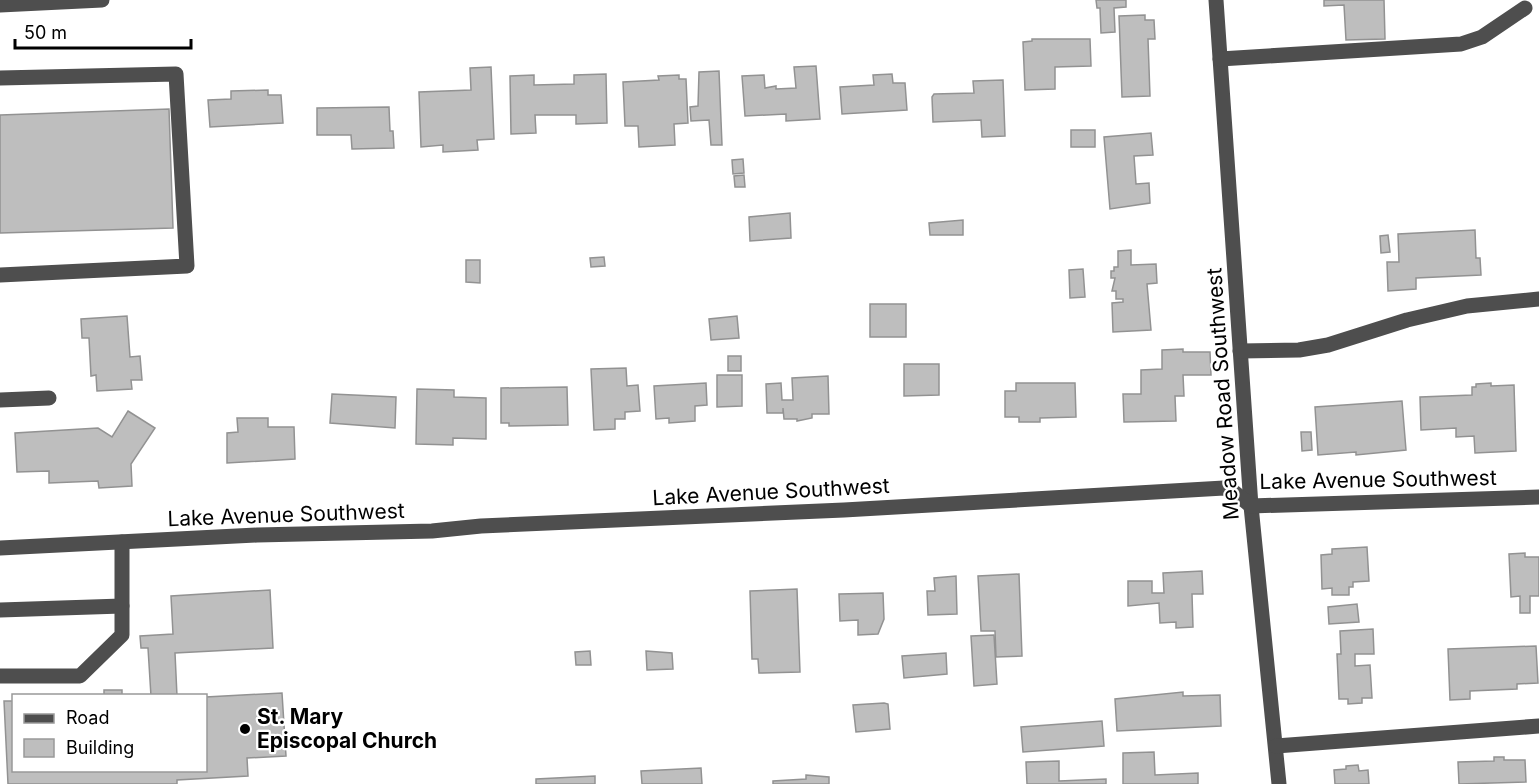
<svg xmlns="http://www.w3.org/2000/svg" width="1539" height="784" font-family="Inter,sans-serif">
	<rect width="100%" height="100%" fill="#fff"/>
	<g fill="#bebebe" stroke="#929292" stroke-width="1.5">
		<polygon points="1096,0 1126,0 1126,7 1114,8 1115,32 1101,33 1100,8 1097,8"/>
		<polygon points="1324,0 1384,0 1385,39 1346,40 1344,5 1324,6"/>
		<polygon points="1145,15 1145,20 1154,20 1155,39 1148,39 1150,96 1122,97 1119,16"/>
		<polygon points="1032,39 1090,39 1091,66 1055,67 1055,89 1025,90 1023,42 1032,41"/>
		<polygon points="816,66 820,119 786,121 786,114 745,116 742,76 764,75 765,88 776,86 776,89 796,88 794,67"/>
		<polygon points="491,67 494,139 477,140 478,150 443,152 443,145 421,147 419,92 471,90 470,68"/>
		<polygon points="719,71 722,145 711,145 709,120 691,121 690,107 698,106 699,72"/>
		<polygon points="606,74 607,123 576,124 576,115 535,115 536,133 511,134 510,76 534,75 534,85 574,84 574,75"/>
		<polygon points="892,74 893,83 905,83 907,110 842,114 840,87 874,85 873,75"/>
		<polygon points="679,75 679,79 686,79 688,123 674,124 675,145 639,147 638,126 625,126 623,82 659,80 658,76"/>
		<polygon points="1003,80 1005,136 982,137 981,120 933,122 932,97 934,94 974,93 973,81"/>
		<polygon points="268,90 268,95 281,95 283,123 210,127 208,100 231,99 231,91"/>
		<polygon points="389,107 390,131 393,131 394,148 352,149 351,135 317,135 317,108"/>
		<polygon points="169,109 173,228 0,233 0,115"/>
		<rect x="1071" y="130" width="24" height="17"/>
		<polygon points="1151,133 1153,155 1134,156 1136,184 1149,183 1150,203 1110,209 1104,137"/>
		<polygon points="743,159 744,173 733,174 732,160"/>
		<polygon points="744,175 745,187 735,187 734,176"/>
		<polygon points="790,213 791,238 750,241 749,217"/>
		<polygon points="963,220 963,235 930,235 929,223"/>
		<polygon points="1475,230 1476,258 1480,258 1481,275 1416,278 1416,289 1388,291 1387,262 1399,262 1398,234"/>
		<polygon points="1388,235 1390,252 1381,253 1380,236"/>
		<polygon points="1131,250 1131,265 1156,264 1157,283 1147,284 1151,330 1113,332 1112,303 1123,302 1123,299 1116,299 1116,291 1112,291 1115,278 1111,278 1111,271 1114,271 1114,267 1118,267 1118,251"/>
		<polygon points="604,257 605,266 591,267 590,258"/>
		<polygon points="466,260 480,260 480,283 466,282"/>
		<polygon points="1083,269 1085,297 1070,298 1069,270"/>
		<rect x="870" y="304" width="36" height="33"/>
		<polygon points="127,316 130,357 140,356 142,380 131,380 132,389 97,391 96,375 91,376 89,338 82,338 81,319"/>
		<polygon points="737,316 739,338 711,340 709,319"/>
		<polygon points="1183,349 1183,352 1210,352 1211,375 1183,375 1184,396 1175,396 1176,421 1124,422 1123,394 1141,394 1141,370 1162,369 1162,350"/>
		<rect x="728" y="356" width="13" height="15"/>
		<polygon points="904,364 939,364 939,395 904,396"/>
		<polygon points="626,368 627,386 638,385 640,411 625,412 625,419 615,419 615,429 594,430 591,369"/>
		<polygon points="717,375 742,375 742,406 717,407"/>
		<polygon points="828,376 829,414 812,414 812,418 797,421 797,419 784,419 783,408 783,413 767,413 766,384 781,383 782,400 793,400 792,378"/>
		<polygon points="706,383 707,405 695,406 695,421 669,423 669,418 656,419 654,386"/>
		<polygon points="1016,383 1075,383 1076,417 1040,418 1040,422 1019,422 1019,417 1005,417 1005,391 1016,391"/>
		<polygon points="1491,383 1491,386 1514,385 1516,451 1475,453 1474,436 1456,437 1456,428 1421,430 1420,397 1472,395 1472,387 1476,387 1476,384"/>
		<polygon points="567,387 568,425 509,426 509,423 501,423 501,388"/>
		<polygon points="417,389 454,390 454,397 486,398 486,439 453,438 453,445 416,444"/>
		<polygon points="332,394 396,397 395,428 330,423"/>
		<polygon points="1402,401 1406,450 1356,455 1356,452 1318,455 1315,407"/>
		<polygon points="128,411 155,428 131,464 132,486 99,488 98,481 49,483 49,471 17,472 15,433 98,428 112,437"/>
		<polygon points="237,418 268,418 268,427 294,427 295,459 227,463 227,433 238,432"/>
		<polygon points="1301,432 1311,432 1312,450 1302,451"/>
		<polygon points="1367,547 1369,581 1353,582 1353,587 1349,587 1349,595 1332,595 1332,588 1322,589 1321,555 1332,554 1332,549"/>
		<polygon points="1525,553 1525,557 1539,557 1539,596 1530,596 1530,613 1520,613 1520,596 1511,597 1509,554"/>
		<polygon points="1202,571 1203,594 1192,594 1193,627 1176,628 1176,622 1160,623 1159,603 1128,606 1128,581 1152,581 1152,593 1164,593 1163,573"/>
		<polygon points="1019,574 1022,656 996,657 995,631 981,631 978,576"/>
		<polygon points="956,576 957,614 928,615 927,591 935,591 934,578"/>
		<polygon points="797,589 800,672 759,673 758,659 752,659 750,591"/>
		<polygon points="270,590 273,648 175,653 177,696 151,696 148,648 141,648 140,636 173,634 171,596"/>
		<polygon points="883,593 884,619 878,634 858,635 858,620 840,621 839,594"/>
		<polygon points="1357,604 1359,622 1329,624 1328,607"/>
		<polygon points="1373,629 1374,654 1355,654 1355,666 1370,665 1372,698 1362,698 1362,703 1348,704 1348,699 1339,699 1337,654 1341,654 1340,631"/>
		<polygon points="994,635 997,684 974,686 971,636"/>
		<polygon points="1536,646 1538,683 1517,684 1517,689 1470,691 1470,699 1450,700 1448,649"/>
		<polygon points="590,651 591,665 576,665 575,652"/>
		<polygon points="646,651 672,653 673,669 647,670"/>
		<polygon points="946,653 947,674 904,678 902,656"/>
		<rect x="104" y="690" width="18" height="6"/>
		<polygon points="1183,692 1183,696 1220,695 1221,726 1117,731 1115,699"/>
		<polygon points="282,693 286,756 247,758 248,776 177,780 177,784 8,784 4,701 14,701 14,770 206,770 206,697"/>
		<polygon points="884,703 888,704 890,729 856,732 853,705"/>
		<polygon points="1102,721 1104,746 1023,752 1021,727"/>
		<polygon points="1154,752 1155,775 1198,773 1198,784 1123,784 1123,753"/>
		<polygon points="1494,757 1504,757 1504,760 1525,760 1526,782 1459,784 1458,762 1494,761"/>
		<polygon points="1059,761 1059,781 1106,779 1106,784 1027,784 1026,762"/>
		<polygon points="1358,765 1359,771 1368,770 1369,784 1335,784 1334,770 1346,769 1346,766"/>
		<polygon points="701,768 702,784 642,784 641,771"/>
		<polygon points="806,775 829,777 829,784 773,784 773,781 806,779"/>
		<polygon points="595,776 595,784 536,784 536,779"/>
	</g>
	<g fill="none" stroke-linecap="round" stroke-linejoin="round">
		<g stroke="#4e4e4e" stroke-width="15">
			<polyline points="1216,0 1251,506 1279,784"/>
			<polyline points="0,5 102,0"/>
			<polyline points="1220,59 1461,44 1482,37 1525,8"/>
			<polyline points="0,78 176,74 187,266 0,275"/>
			<polyline points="1240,351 1299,350 1328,345 1407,320 1467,306 1539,299"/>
			<polyline points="0,400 49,398"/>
			<polyline points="0,548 257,535 432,531 481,526 844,510 1224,488 1234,492 1251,506 1539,497"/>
			<polyline points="0,610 122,606"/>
			<polyline points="0,676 80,676 122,635 122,542"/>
			<polyline points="1276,746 1539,726"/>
		</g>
	</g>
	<circle fill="#000" stroke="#fff" stroke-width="2" cx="245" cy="729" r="6"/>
	<g text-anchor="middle" stroke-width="4.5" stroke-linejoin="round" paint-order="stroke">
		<g font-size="21" fill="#000" stroke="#fff">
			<text transform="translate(1223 394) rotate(-94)" y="7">Meadow Road Southwest</text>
			<text transform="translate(1378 480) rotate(-1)" y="7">Lake Avenue Southwest</text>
			<text transform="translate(771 492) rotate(-3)" y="7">Lake Avenue Southwest</text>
			<text transform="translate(286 515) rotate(-2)" y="7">Lake Avenue Southwest</text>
		</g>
		<g font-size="21" font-weight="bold" fill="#000" stroke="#fff" text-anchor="start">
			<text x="257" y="724">St. Mary<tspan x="257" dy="24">Episcopal Church</tspan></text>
		</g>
	</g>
	<rect x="12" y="694" width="195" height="78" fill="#ffffff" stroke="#999999" stroke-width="1.5"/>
	<rect x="24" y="714" width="30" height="9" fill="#4e4e4e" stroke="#999999" stroke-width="1.5"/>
	<text x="66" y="724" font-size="18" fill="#000000">Road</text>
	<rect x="24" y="739" width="30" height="18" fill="#bebebe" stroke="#999999" stroke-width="1.5"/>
	<text x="66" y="754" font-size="18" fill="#000000">Building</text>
	<path d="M15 39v9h176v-9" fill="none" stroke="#000000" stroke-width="3"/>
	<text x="24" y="39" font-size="18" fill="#000000" stroke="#ffffff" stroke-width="4.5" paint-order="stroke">50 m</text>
</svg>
